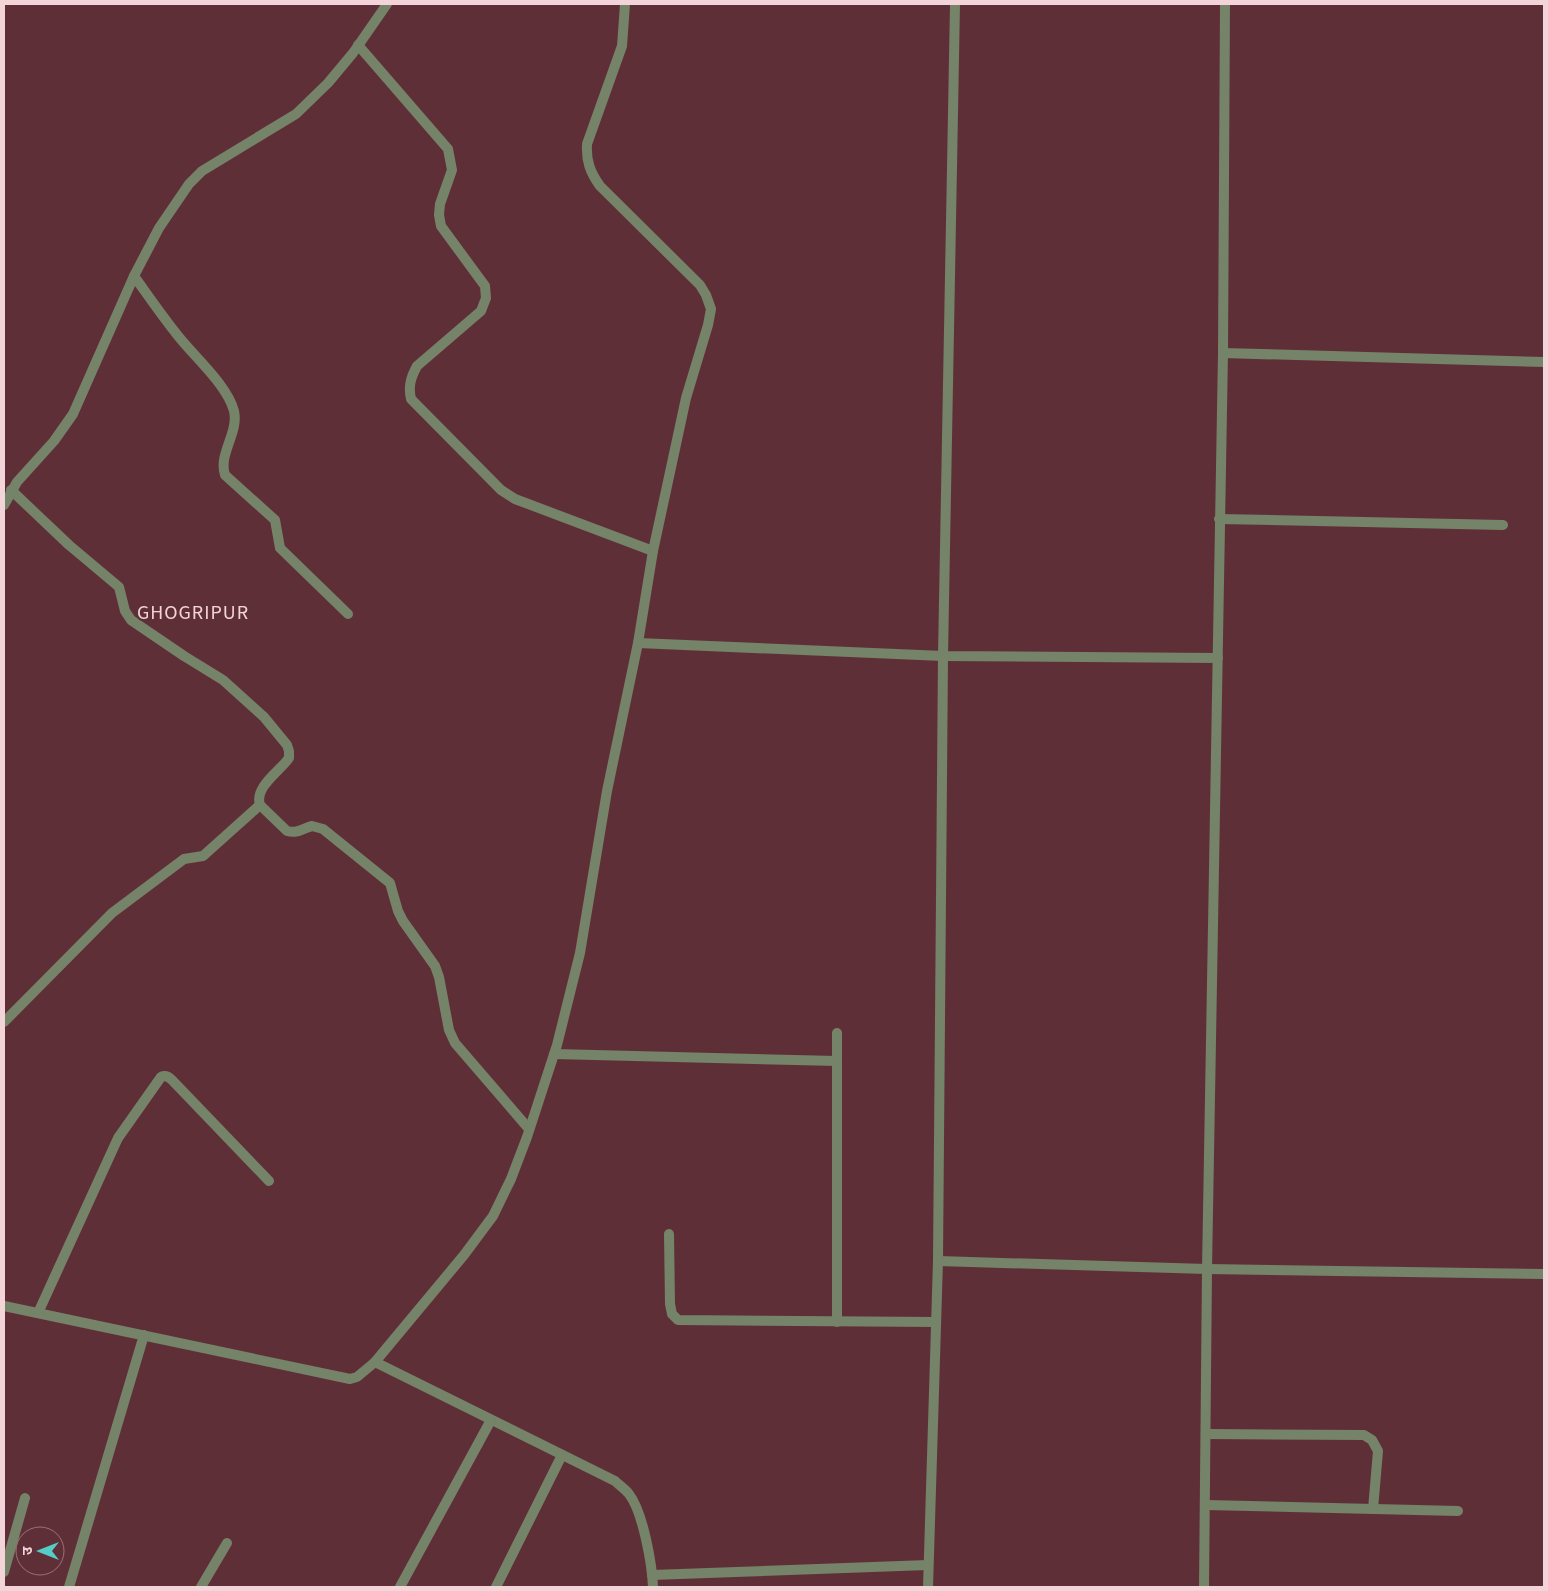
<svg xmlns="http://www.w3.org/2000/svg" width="1548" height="1591" font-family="'Source Sans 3','Noto Sans Devanagari',sans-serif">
	<rect width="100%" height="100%" fill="#5f2f38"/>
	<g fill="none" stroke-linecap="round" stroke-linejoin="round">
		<g stroke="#758368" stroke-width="10">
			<path d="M 358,45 L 448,149 L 452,170 L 440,204 L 439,215 L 441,226 L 485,286 L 486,298 L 481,311 L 417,366 C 411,377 408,386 411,399 L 501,490 L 515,499 L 653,551"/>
			<path d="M 134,276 C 147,294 160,313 175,332 C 192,355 227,384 234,411 C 239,433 218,454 225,475 L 275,520 L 280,548 L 348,614"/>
			<polyline points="1223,353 1544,362"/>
			<path d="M 11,490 L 69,545 L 119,587 L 125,611 L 131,620 L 184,656 L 223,680 L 264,717 L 287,745 L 289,751 L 289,758 C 280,771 254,787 260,805 L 287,831 C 298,834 303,828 312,826 L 323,829 L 390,883 L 398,911 L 403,921 L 435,966 L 439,977 L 449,1030 L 455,1043 L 529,1129"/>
			<polyline points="4,505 17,482 54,441 73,414 134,276 159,228 189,184 202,171 296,114 328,83 353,53 387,4"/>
			<polyline points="1219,519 1503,525"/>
			<polyline points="638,643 943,656 1218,658"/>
			<polyline points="4,1022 112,913 184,859 203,856 260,805"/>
			<polyline points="837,1033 837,1322"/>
			<polyline points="554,1054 837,1061"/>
			<polyline points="669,1234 670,1304 672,1314 678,1320 936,1322"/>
			<polyline points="938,1261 1207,1269 1544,1274"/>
			<path d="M 4,1306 L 350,1379 L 357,1377 L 375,1362 L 464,1255 L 493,1216 L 511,1179 L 527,1137 L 557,1045 L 580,953 L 607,791 L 638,643 L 653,551 L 686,398 L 708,325 L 711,309 L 706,295 L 700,285 L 600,186 C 590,172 586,161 587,144 L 622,46 L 625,4"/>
			<path d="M 38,1313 L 118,1138 L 161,1077 C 165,1075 169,1077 172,1080 L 269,1181"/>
			<path d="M 375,1362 L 615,1481 C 619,1485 625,1489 629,1494 C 643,1512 652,1564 653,1587"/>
			<polyline points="1207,1434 1364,1435 1372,1440 1378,1451 1373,1509"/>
			<polyline points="1206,1505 1458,1511"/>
			<polyline points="4,1572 25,1498"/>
			<polyline points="652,1575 928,1565"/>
			<polyline points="69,1587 144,1335"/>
			<polyline points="201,1587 227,1543"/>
			<polyline points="400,1587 491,1420"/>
			<polyline points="496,1587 562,1455"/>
			<polyline points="928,1587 938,1261 943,656 955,4"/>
			<polyline points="1204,1587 1207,1269 1223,353 1225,4"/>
		</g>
	</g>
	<g text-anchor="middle" stroke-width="4.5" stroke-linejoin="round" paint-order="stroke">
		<g font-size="20" letter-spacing="1" fill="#f3d4d8" stroke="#5f2f38">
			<text x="193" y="619">GHOGRIPUR</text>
		</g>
	</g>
	<rect width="1548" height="1591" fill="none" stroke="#f3d4d8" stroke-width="10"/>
	<g transform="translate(40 1551) rotate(270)"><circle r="24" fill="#5f2f38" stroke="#9a7178"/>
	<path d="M0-4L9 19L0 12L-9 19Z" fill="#55cdc6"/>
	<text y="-8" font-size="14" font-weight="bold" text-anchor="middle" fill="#f3d4d8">उ</text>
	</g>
</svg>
